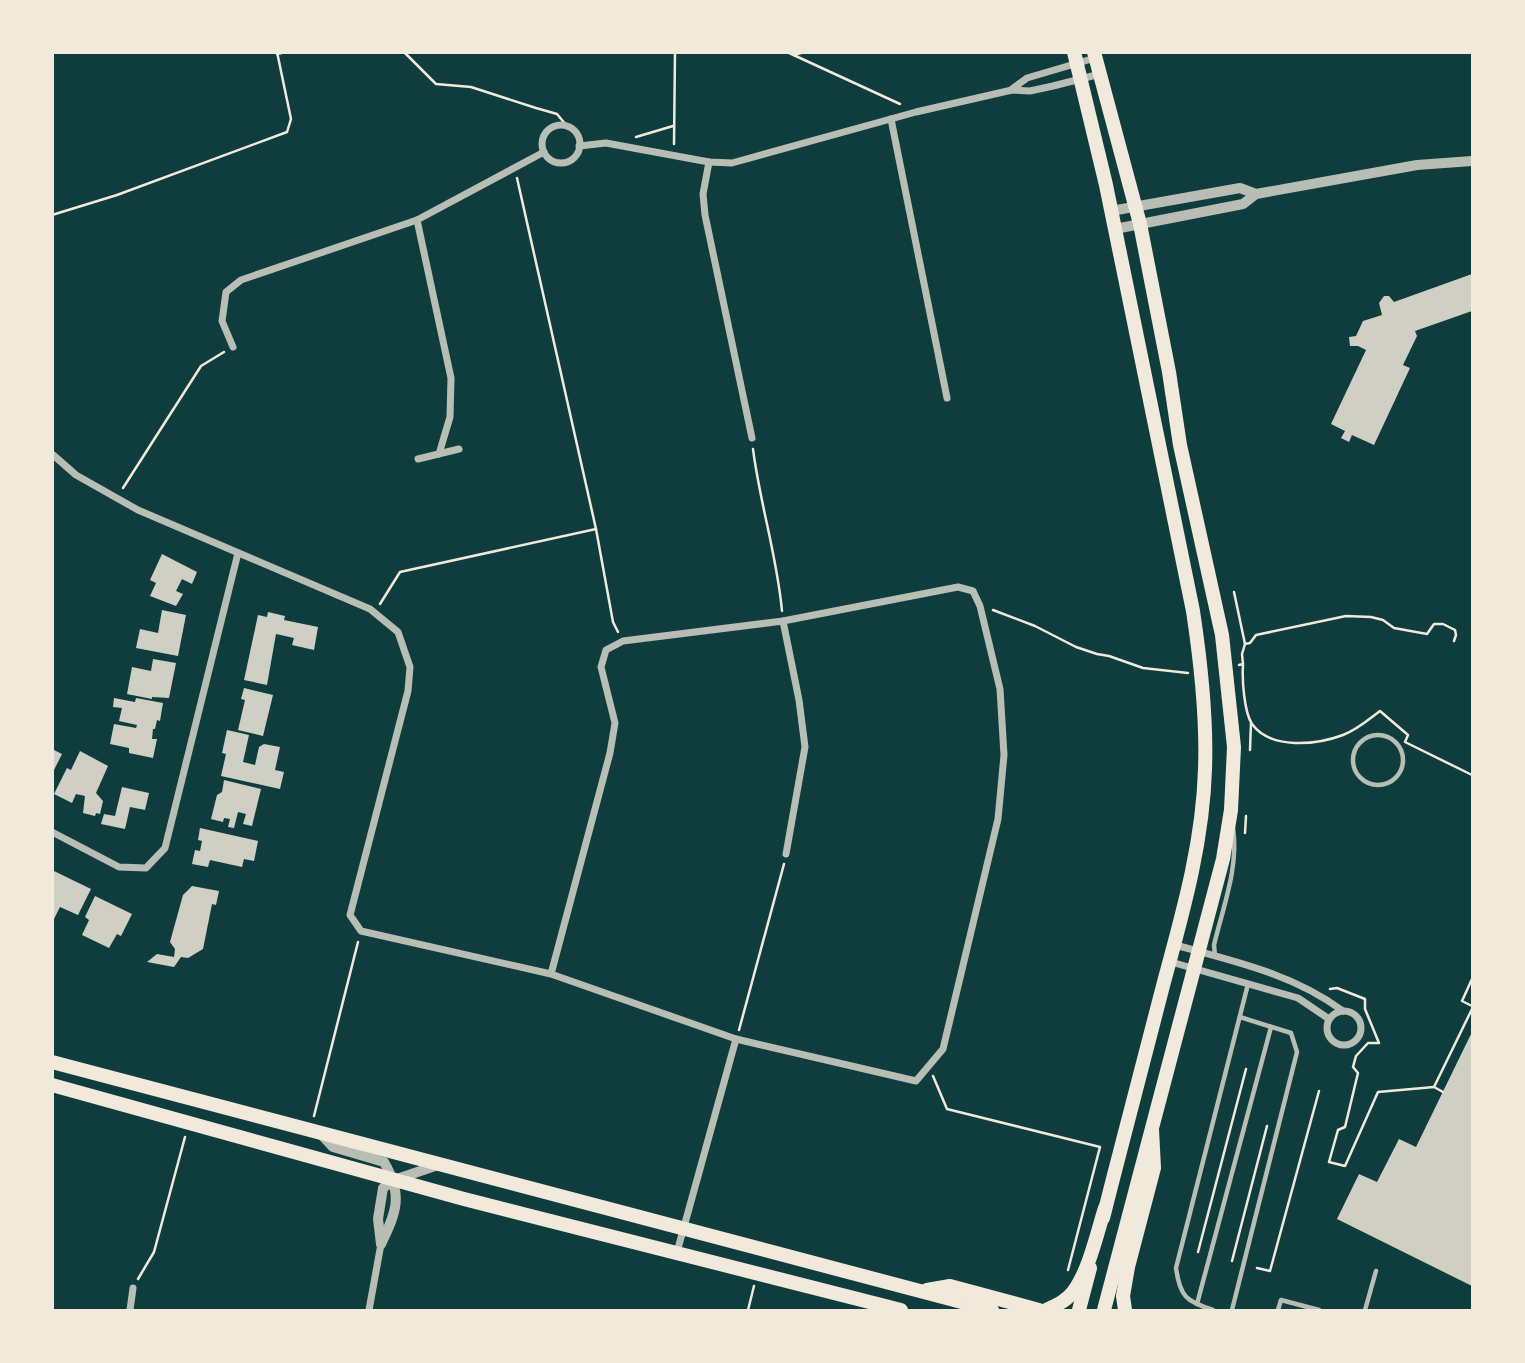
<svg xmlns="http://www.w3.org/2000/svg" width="1525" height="1363" font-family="'Work Sans',sans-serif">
	<rect width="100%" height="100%" fill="#0f3d3e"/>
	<g fill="#cfcfc3">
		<polygon points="1472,274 1472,311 1415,331 1417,336 1403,365 1410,368 1374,445 1352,435 1349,442 1341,438 1345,431 1331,424 1366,350 1358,346 1350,346 1349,337 1356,336 1363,321 1382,315 1379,303 1384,296 1389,296 1394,302"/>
		<polygon points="162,554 197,572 192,584 182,579 176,591 183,594 176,606 150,596 156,583 150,580"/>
		<polygon points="162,610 186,615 178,656 136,648 140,629 158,633"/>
		<polygon points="268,612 285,616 284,620 318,627 314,650 292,645 294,638 276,634 267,685 244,680 258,615 267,617"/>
		<polygon points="153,659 176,663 169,698 152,697 152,699 127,694 132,667 151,671"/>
		<polygon points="244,688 273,695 263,736 238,730 245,700 241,699"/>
		<polygon points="114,698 135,702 136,698 163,703 160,721 157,720 155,729 153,729 152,739 157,739 153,758 129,753 129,748 110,744 114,724 136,728 137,725 119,721 122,708 113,707"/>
		<polygon points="227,730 249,735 243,762 255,765 259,747 264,744 280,747 275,770 284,772 280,789 221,776 226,754 222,753"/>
		<polygon points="52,749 62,754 52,774"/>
		<polygon points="80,751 108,766 96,793 103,801 100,814 96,813 95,816 83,813 85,796 76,794 72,803 54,794 67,768 71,770"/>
		<polygon points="224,780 261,789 252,826 243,824 246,814 238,812 234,828 228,827 230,819 224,818 223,822 211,819 217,795 222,792"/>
		<polygon points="122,787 149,793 145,810 130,807 125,829 101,824 104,814 115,816"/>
		<polygon points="200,828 258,841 254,861 244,859 242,867 210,860 208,867 192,864 195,850 200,851 202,841 198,840"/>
		<polygon points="54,871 91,889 78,915 60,907 52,923"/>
		<polygon points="192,886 219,891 216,905 212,904 203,949 188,958 181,957 174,967 147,962 157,954 174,957 175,949 170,942 183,895"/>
		<polygon points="95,896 132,914 121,936 117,934 109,948 82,935 89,920 85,917"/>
		<polygon points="1472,1032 1472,1286 1337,1219 1359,1174 1377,1182 1399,1139 1416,1147"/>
	</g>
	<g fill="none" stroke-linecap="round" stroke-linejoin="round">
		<g stroke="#f1e9da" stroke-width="2.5">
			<polyline points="404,52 436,84 471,87 536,108 557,114 567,126"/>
			<polyline points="787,52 900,104"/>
			<polyline points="277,54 286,52"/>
			<polyline points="794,55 804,52"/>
			<polyline points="636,137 673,126"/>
			<polyline points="674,144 675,52"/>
			<polyline points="517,178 596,529 613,622 618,632"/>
			<polyline points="52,215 117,195 287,132 291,119 277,52"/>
			<path d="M 753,449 C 760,504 777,556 782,611"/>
			<polyline points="123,488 201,366 224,352"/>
			<polyline points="1234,592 1245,644 1242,654 1243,664 1239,665"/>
			<polyline points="380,604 400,572 596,529"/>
			<polyline points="993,610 1035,626 1076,647 1097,654 1109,656 1143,668 1188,673"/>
			<polyline points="1245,644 1250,643 1256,635 1346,616 1371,617 1383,620 1394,628 1427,634 1434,624 1443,624 1455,630 1456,635 1454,641"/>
			<path d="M 1243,665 C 1242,679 1244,712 1252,724 C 1271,750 1316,745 1343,735 C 1357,730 1368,720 1380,711 L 1408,735 L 1405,742 L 1472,775"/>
			<polyline points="1250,750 1251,723"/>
			<polyline points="1245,833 1246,816"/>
			<polyline points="1472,979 1462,1001 1472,1006"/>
			<polyline points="1330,989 1337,988 1365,999 1365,1009 1379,1043 1368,1043 1356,1056 1353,1067 1358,1073 1345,1127 1338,1130 1329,1162 1345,1166 1378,1092 1434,1087"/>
			<polyline points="739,1030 784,864"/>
			<polyline points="933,1076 947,1109 1100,1147 1068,1270"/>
			<polyline points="1443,1092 1434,1087 1472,1009"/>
			<polyline points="314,1116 358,942"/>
			<polyline points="1198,1252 1246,1069"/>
			<polyline points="1232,1261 1267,1126"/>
			<polyline points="1257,1268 1270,1271 1319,1091"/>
			<polyline points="138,1279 154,1252 185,1137"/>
			<polyline points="748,1310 754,1286"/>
		</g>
		<g stroke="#b8beb3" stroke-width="4.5">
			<circle cx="1378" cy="760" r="25"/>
			<path d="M 1215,956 L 1214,945 C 1223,907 1239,867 1233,828"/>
			<polyline points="1197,1304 1271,1027"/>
			<path d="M 1213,1310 C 1186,1301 1180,1297 1176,1268 L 1248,984"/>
			<polyline points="1232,1310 1297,1052 1291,1033 1240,1017"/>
			<polyline points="1278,1310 1281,1300 1319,1310"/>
			<polyline points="1365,1310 1376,1271"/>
		</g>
		<g stroke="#b8beb3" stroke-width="7">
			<polyline points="1012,89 1027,78 1095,58"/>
			<polyline points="891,119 947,398"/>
			<circle cx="561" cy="144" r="19"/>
			<polyline points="579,146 606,143 709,162 732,163 916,112 1012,90 1030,91 1053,86 1100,74"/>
			<polyline points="709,162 703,194 705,215 752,438"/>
			<polyline points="417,220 451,378 450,417 439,454"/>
			<polyline points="233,347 222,321 226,292 241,280 417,220 544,152"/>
			<polyline points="52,454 76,475 138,510 370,609 398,632 410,667 408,691 350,915 361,931 551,974 736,1039 916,1081 943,1049 998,819 1004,755 1000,689 980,606 973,591 958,587 783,621 623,641 606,650 601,667 615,723 610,753 551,974"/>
			<polyline points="418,459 459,449"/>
			<polyline points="783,621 799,700 805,747 786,854"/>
			<polyline points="52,832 119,867 146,868 165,848 238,553"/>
			<path d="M 1175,945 C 1234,961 1293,974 1343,1011"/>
			<polyline points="1171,962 1298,998 1329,1019"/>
			<circle cx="1344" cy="1028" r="17"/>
			<polyline points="677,1252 736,1039"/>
			<polyline points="130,1310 133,1288"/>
			<polyline points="369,1310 381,1244"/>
		</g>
		<g stroke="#b8beb3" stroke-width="10">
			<polyline points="1111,211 1240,188 1256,194"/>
			<polyline points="1115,229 1243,204 1256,194 1417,165 1472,161"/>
			<path d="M 319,1132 L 333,1147 L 384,1162 C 403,1195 397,1211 381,1244"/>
			<polyline points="381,1244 378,1219 383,1188 394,1180 438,1165"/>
		</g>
		<g stroke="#f1e9da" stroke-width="14">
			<path d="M 1074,52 L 1106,185 L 1193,611 C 1201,664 1207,716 1205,769 C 1203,842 1183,912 1164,982 C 1144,1060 1123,1139 1103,1218"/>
			<polyline points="1094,52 1140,224 1169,372 1180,445 1222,635 1234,747 1231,810 1223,859 1104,1310"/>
			<polyline points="1079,1310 1090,1268"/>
		</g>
		<g stroke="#f1e9da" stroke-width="14">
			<polyline points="52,1062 992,1310"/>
			<polyline points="52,1085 464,1199 901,1310"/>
			<polyline points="927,1290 950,1286 1039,1310"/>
			<path d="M 1046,1310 C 1057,1305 1066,1301 1073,1292 C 1089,1271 1097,1233 1105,1208"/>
			<polyline points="1125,1310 1123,1296 1128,1267 1154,1168 1152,1129"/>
		</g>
	</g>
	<rect width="1525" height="1363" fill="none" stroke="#f1e9da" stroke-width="108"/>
</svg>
